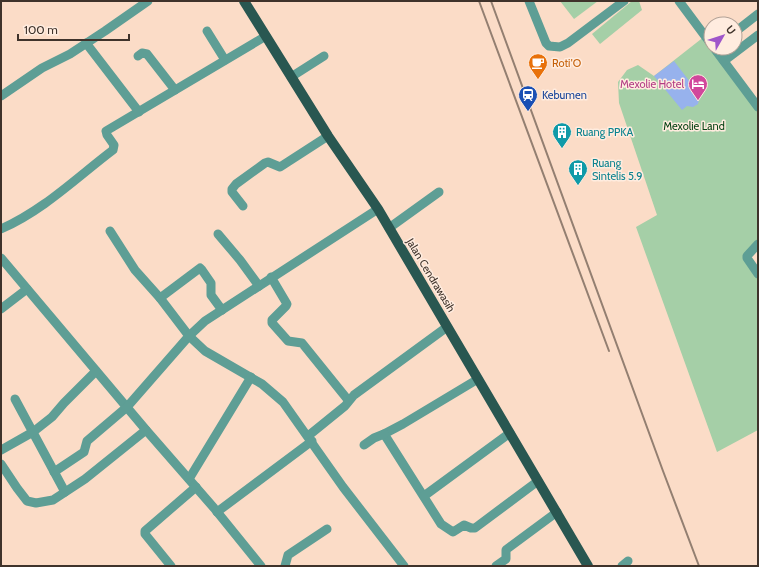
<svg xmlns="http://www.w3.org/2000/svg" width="759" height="567" font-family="Cabin,sans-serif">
	<rect width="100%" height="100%" fill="#fbdcc7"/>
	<g fill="#a5cfa7">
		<polygon points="560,1 598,1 574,19"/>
		<polygon points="632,1 639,1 642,10 600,44 592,34"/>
		<polygon points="705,36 758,106 758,243 743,255 758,276 758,430 717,452 636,227 657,215 619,103 618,82 627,70 638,65 654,76"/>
	</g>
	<polygon fill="#97b2ed" points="674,61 700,95 698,104 693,107 687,106 682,110 654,76"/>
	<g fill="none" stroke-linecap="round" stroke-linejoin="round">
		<g stroke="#5e9e95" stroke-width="9">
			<polyline points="529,1 546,43 549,46 560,47 568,43 624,1"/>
			<polyline points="679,1 711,44"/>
			<polyline points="207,31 225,60"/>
			<polyline points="735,32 758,14"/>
			<polyline points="86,43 139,112"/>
			<polyline points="714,48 758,107"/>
			<polyline points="138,56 142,53 147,54 175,90"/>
			<polyline points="724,61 758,35"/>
			<polyline points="291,77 324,56"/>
			<polyline points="1,96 42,68 70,54 105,31 148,1"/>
			<polyline points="243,206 232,192 232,189 236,184 265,163 268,162 280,167 328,136"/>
			<polyline points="389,228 439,192"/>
			<path d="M 1,229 C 44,210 76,178 113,150 L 114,145 L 107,135 L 106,131 L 266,36"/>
			<polyline points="110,231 135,270 160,298 189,336 205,351 262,384 283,402 343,487 404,566"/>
			<polyline points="218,234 240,260 259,286"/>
			<polyline points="758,244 747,256 747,258 758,274"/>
			<polyline points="1,258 146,430 214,508 261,566"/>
			<polyline points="271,277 287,304 286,306 272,320 272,323 288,341 302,343 348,400"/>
			<polyline points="160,298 200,268 202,270 211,283 211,295 222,310"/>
			<polyline points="1,309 27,289"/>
			<polyline points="478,379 403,424 384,434 386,437 441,524 453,532 464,525 471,528 475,528 538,481"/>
			<polyline points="15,399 65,492"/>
			<polyline points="308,436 345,406 354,395 447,327"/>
			<polyline points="364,445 374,438 384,434"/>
			<polyline points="1,450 33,432 52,417 64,403 96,371"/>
			<polyline points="1,464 17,488 27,501 36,503 53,500 85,479 146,430"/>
			<polyline points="54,472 84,452 87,441 127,407 189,336 205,321 378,209"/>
			<polyline points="189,479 251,377"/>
			<polyline points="424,496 510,433"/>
			<polyline points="217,512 312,441"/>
			<polyline points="171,566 145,534 145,531 196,487"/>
			<polyline points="285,566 288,555 327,529"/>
			<polyline points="496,566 506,559 506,550 507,549 557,512"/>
			<polyline points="622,566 628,561"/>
		</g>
		<polyline stroke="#295751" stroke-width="10" points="244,1 328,136 378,209 588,566"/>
		<g stroke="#937f71" stroke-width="2">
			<polyline points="479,1 609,351"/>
			<polyline points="491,1 663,471 699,566"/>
		</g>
	</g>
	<defs>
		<g id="cafe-pin" transform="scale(1)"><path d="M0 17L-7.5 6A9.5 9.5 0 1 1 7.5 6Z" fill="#e8710a" stroke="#ffecdf"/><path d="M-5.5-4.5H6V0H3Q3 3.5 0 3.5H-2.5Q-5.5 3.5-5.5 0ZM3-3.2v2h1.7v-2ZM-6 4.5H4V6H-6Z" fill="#fff"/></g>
		<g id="hotel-pin" transform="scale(1)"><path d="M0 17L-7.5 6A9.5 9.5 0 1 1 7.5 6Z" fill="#d1479c" stroke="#ffecdf"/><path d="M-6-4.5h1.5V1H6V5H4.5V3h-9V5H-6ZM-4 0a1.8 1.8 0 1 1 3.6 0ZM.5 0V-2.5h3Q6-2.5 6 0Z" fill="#fff"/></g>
		<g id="station-pin" transform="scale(1)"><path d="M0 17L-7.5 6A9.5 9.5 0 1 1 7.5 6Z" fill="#1a4fb4" stroke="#ffecdf"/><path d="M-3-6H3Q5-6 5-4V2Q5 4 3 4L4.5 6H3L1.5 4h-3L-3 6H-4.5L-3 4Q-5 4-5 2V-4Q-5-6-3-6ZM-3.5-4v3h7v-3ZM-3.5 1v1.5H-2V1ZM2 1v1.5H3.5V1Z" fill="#fff"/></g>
		<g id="building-pin" transform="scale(1)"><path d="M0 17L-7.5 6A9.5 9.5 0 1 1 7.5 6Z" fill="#0f9aa8" stroke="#ffecdf"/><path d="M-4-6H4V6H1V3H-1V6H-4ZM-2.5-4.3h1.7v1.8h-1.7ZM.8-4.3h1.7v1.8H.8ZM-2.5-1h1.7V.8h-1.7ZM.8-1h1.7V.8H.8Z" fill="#fff"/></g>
	</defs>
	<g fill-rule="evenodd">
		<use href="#cafe-pin" x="538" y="63"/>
		<use href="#hotel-pin" x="698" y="84"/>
		<use href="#station-pin" x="528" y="95"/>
		<use href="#building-pin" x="562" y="132"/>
		<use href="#building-pin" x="578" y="169"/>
	</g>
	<g text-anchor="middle" stroke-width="3" stroke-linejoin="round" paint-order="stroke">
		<g font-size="11" fill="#c56008" stroke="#ffecdf" text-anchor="start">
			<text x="552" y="67">Roti'O</text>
		</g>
		<g font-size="11" fill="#b23c85" stroke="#ffecdf" text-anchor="end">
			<text x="684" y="88">Mexolie Hotel</text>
		</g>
		<g font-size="11" fill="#164399" stroke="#ffecdf" text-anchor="start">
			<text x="542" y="99">Kebumen</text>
		</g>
		<g font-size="11" fill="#074314" stroke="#ffecdf">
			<text x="694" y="130">Mexolie Land</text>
		</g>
		<g font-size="11" fill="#0d838f" stroke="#ffecdf" text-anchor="start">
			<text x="576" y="136">Ruang PPKA</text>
			<text x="592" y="167">Ruang<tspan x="592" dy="13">Sintelis 5.9</tspan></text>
		</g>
		<g font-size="11" fill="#3f332b" stroke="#ffecdf">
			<text transform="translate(431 275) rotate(59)" y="4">Jalan Cendrawasih</text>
		</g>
	</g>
	<rect width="759" height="567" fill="none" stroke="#3f332b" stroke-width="4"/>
	<g transform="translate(723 36) rotate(51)"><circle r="19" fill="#ffecdf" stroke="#b2a297"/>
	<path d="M0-3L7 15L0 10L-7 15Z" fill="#9f56ca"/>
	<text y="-6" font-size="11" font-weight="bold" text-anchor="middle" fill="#3f332b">U</text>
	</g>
	<path d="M18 34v6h111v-6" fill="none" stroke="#3f332b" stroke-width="2"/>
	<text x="24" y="34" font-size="12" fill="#3f332b" stroke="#ffecdf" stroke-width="3" paint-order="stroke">100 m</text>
</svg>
